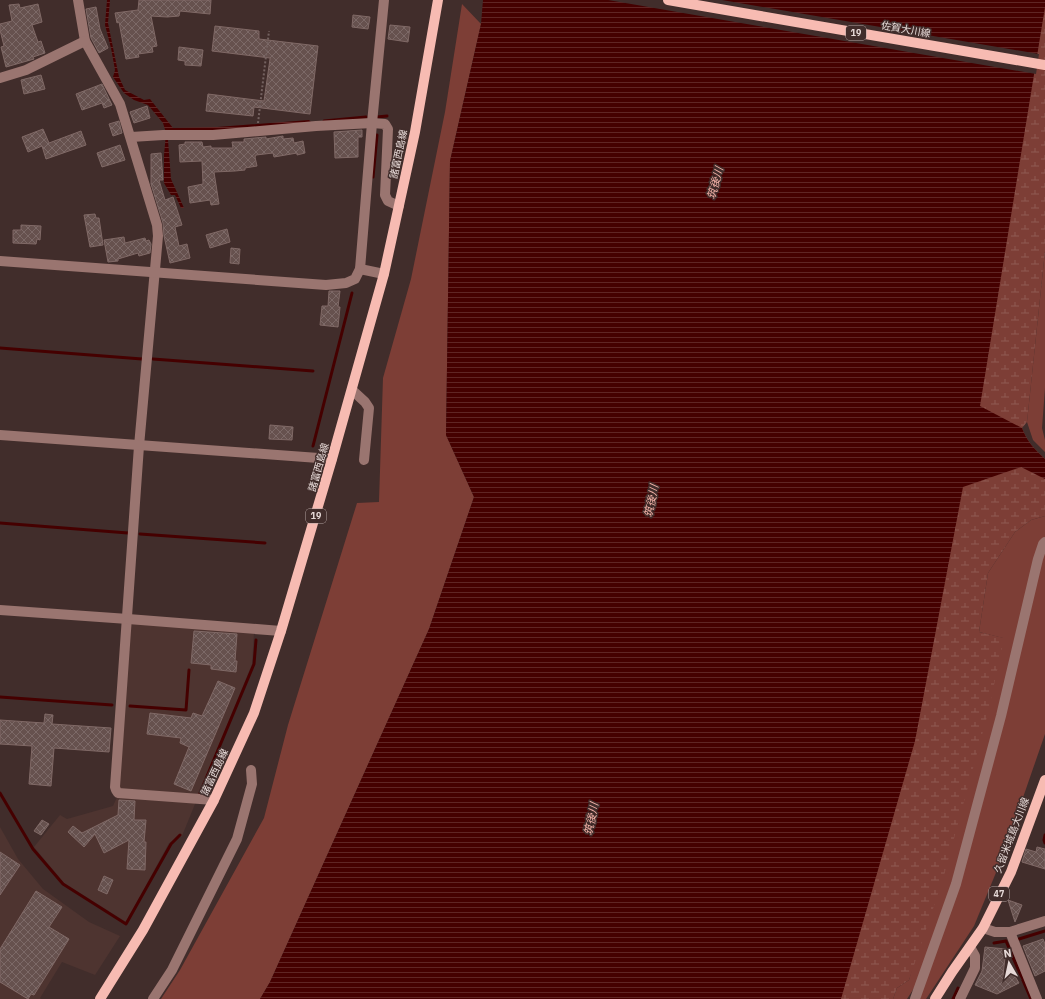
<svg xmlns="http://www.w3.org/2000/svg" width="1045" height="999" font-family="'IBM Plex Sans','Noto Sans JP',sans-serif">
	<defs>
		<pattern id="wetland-marsh" width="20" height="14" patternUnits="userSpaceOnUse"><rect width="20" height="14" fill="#7d3e36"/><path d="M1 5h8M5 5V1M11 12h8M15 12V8" fill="none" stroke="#8f5952"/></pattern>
		<pattern id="water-rules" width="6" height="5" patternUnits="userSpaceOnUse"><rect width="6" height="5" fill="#450000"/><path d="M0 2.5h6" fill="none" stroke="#602524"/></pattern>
		<pattern id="building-cross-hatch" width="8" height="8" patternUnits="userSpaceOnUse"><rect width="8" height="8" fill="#66514e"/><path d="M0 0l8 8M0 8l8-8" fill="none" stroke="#7c6967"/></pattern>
	</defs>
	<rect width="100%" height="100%" fill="#412d2b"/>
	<g fill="#4e3430">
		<polygon points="131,622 254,633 252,664 182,836 169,843 126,922 64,883 34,847 60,815 67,819 113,806 118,795"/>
		<polygon points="0,827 18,859 43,889 89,922 120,936 95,975 62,962 40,998 41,999 0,999"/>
	</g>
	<g fill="#7d3e36">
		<polygon points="462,4 481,24 450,161 446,435 474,497 429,629 270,982 260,999 161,999 180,970 264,818 288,725 357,503 379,502 383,378 411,279 445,112"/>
		<polygon points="1045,251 1045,388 1042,428 1045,440 1045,452 1033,440 1027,422"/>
		<polygon points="1045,516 1045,538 954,884 918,982 907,999 893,999 897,988 909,980 1003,638 979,632 988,573 1015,532 1031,520"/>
		<polygon points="1045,548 1045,734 1002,858 974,926 926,999 920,999"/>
	</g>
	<path fill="url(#wetland-marsh)" d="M 1045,0 L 1045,251 L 1027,422 L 1022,428 C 1027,441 1034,449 1045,459 L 1045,516 L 1031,520 L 1015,532 L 988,573 L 979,632 L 1004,638 L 988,713 L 943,879 L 909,980 L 897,988 L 893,999 L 812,999 L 941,436 Z"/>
	<g fill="url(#water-rules)">
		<polygon points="107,0 110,0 108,23 119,77 125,90 144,100 150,99 173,128 217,127 309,120 311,122 216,132 172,131 168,140 171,179 184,208 181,208 175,195 171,195 164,183 164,155 166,133 163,123 148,105 134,100 124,93 113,77 115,70 111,48 105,25"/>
		<path d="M 483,0 L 1045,0 L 1045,7 L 980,406 L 1022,428 C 1027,441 1034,449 1045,459 L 1045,479 L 1021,467 L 963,487 L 915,741 L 841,999 L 260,999 L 270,982 L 429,629 L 474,497 L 446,435 L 450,161 L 481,24 Z"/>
	</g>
	<polygon fill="#412d2b" points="608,0 722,0 1039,54 1036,74"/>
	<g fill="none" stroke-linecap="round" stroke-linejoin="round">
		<g stroke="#450000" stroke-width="3">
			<polyline points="377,117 387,116"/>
			<polyline points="324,121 366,117"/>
			<polyline points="373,177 377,135"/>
			<polyline points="0,348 142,359"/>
			<polyline points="153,359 313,371"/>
			<polyline points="313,446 352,293"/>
			<polyline points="0,523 128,533"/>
			<polyline points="140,534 265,543"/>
			<polyline points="0,697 112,705"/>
			<polyline points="130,706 186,710 189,670"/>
			<polyline points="0,793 33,849 63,884 126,924 171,844 180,835"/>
			<polyline points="200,793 254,664 256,640"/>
			<polyline points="1045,835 1044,840 1045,843"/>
			<polyline points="1019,939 1045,931"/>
			<polyline points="994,943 1006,941 1031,999"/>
			<polyline points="953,999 958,988"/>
		</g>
	</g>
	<g fill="url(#building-cross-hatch)" stroke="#806966">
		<polygon points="139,0 211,0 210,14 180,11 179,16 167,17 151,16 157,46 152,47 153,52 138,54 139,57 126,59 119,22 117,23 115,13 138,10"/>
		<polygon points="19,4 20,8 38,4 42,22 32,25 38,42 41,41 45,53 33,57 34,59 6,67 1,47 4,46 0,30 0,24 12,21 9,5"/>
		<polygon points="96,7 100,29 108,48 99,53 91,38 86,9"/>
		<polygon points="353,15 370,17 368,29 352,27"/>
		<polygon points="390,25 410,27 408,42 388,39"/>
		<polygon points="215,26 259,31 259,39 318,46 310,114 254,107 253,116 206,111 208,94 264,101 270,59 270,58 212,51"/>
		<polygon points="179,47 203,50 201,66 185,65 185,61 178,60"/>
		<polygon points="41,75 45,89 24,94 21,80"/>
		<polygon points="102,84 112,105 104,108 102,103 82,110 76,94"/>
		<polygon points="147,106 150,118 134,123 130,112"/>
		<polygon points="119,121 122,133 113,136 109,124"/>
		<polygon points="43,129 49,143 81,131 86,145 46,159 42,146 28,152 22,137"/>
		<polygon points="362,130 362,137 358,137 358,157 335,158 334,132"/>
		<polygon points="283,136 283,139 293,138 294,143 303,141 305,153 297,155 297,153 274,157 273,153 256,155 255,157 257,166 245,168 245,170 235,171 214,172 219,204 211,205 210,200 190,203 188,187 203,184 202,161 180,162 179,145 185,144 185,142 202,142 203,147 211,146 211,148 233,148 232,142 244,142 244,139 266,137 266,139"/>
		<polygon points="120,145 125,160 102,167 97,153"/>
		<polygon points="161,153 163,180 159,180 165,200 173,197 182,225 175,227 179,246 187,244 190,258 170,263 164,236 163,223 151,184 151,154"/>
		<polygon points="95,214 96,218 99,218 103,245 90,247 84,215"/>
		<polygon points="21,225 41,226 40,240 37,239 36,244 13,243 13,230 21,230"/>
		<polygon points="227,229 230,242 210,248 206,235"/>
		<polygon points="124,237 125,243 145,238 146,241 149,240 151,244 150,253 139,256 138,253 118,259 118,261 108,262 104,240"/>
		<polygon points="231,248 240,249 239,264 230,263"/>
		<polygon points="329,291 340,291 338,307 340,307 338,327 320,325 322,306 328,306"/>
		<polygon points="270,425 293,427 292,440 269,439"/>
		<polygon points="194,631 237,634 235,661 237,661 236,672 211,669 211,665 191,663"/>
		<polygon points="218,681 235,688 191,791 174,784 189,747 180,743 181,738 147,734 150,713 191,718 193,713 202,716"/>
		<polygon points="45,714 53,715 52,724 111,728 109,752 54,748 51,786 29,784 32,746 0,744 0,720 44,723"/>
		<polygon points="119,800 135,801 134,820 146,820 144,842 146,842 145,870 127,869 129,840 104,853 95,834 84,847 68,832 73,826 82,833 118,815"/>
		<polygon points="42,820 49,824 41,835 34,831"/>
		<polygon points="1037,847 1045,849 1045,869 1022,862 1026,849 1036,852"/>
		<polygon points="0,852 20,865 0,895"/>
		<polygon points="104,876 113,880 107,894 98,890"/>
		<polygon points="36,891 62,907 49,927 69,939 34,995 31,994 28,999 0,982 0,949"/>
		<polygon points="1008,900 1022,905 1015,922"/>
		<polygon points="1043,939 1045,944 1045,971 1035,976 1023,946"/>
		<polygon points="985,947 1006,949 1003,975 1013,973 1019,983 997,994 975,985 982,971"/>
	</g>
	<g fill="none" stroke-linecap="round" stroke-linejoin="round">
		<polyline stroke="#746260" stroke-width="2" stroke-dasharray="2 2" stroke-linecap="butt" points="258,123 269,31"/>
		<g stroke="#9a7570" stroke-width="10">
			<polyline points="78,0 85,41 120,104 157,225 158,236 139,446 115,787 116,790 118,793 214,800"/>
			<polyline points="0,78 26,70 85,41"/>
			<polyline points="131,137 163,135 213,135 316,126 372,123 385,124 388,129 385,195 388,201 399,206"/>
			<polyline points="0,261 326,285 346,283 355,279 360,269 372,123 384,0"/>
			<polyline points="360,269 384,274"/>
			<polyline points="352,390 365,402 369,408 364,460"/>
			<polyline points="0,435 332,459"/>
			<polyline points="0,610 128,619 281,631"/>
			<polyline points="983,928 995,932 1010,932 1045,921"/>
			<polyline points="1010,932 1037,999"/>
			<polyline points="153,999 172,970 237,839 252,784 251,770"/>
			<polyline points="915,999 956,884 1001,716 1038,559 1043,544 1045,542"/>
			<polyline points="960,999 975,968 975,956 970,947"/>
		</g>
		<g stroke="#f7bbb2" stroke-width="10">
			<polyline points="668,0 1045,65"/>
			<polyline points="100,999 143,930 214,800 254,713 281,631 332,459 384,274 415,132 438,0"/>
			<polyline points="935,999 952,972 983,928 1011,872 1045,780"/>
		</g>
	</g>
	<g text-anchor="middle" stroke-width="3" stroke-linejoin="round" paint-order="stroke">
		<g fill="#412d2b" stroke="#b4a5a3" stroke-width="1">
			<rect x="846" y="26" width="20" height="14" rx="3"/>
			<rect x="306" y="509" width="20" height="14" rx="3"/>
			<rect x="989" y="887" width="20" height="14" rx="3"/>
		</g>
		<g font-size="9" font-weight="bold" fill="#e6d9d7">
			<text x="856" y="36">19</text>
			<text x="316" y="519">19</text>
			<text x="999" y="897">47</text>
		</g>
		<g font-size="10" fill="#e6d9d7" stroke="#412d2b">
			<text transform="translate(906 29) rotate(10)" y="4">佐賀大川線</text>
			<text transform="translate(398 154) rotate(-78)" y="4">諸富西島線</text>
			<text transform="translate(318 467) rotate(-74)" y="4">諸富西島線</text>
			<text transform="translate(214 772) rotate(-65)" y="4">諸富西島線</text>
			<text transform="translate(1011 835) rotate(-69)" y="4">久留米城島大川線</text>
		</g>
		<g font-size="11" font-style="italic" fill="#f5b2a8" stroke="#412d2b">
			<text transform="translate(715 183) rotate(-75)" y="4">筑後川</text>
			<text transform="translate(651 501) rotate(-79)" y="4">筑後川</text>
			<text transform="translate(591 819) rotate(-79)" y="4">筑後川</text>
		</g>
	</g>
	<g transform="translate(1009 963) rotate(351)" stroke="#412d2b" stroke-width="3" paint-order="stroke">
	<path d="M0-3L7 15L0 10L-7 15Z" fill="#e6d9d7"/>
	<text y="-6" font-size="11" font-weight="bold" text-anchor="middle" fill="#e6d9d7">N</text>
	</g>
</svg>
